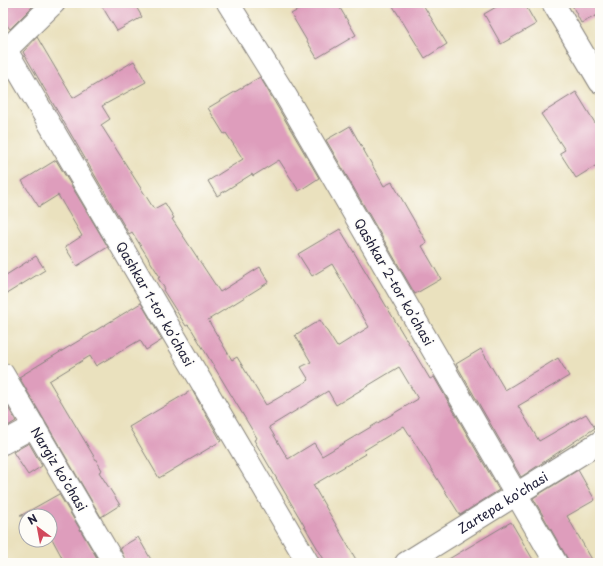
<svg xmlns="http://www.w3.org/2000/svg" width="603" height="566" font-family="'Playpen Sans',sans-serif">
	<rect width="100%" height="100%" fill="#fdfcf7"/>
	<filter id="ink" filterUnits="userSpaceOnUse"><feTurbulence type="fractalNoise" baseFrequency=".025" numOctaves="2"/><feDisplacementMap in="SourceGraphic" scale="8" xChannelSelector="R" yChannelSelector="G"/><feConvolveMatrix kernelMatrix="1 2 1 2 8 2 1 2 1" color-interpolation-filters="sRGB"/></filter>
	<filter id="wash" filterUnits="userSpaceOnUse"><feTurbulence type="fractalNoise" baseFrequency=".012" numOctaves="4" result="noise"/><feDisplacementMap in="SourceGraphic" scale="16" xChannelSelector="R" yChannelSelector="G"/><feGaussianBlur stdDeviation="0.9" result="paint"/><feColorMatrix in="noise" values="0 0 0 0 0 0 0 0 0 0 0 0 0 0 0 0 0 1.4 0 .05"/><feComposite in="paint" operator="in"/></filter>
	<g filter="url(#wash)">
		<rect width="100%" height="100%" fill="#eae1be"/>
		<g id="blocks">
			<g fill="#de9dbc" fill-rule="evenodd">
				<polygon points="3,3 36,3 10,29 3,20"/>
				<polygon points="100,3 134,3 142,17 117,31"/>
				<polygon points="310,3 337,3 356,35 317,58 291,14"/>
				<polygon points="391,3 422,3 447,44 425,58"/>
				<polygon points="503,3 524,3 536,24 501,44 484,14"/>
				<polygon points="571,3 600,3 600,14 581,23"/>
				<path d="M 37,37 L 73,98 L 134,61 L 146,82 L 102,106 L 110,119 L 101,125 L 154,209 L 165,203 L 174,218 L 172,219 L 220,292 L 260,267 L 269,282 L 208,320 L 232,360 L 237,357 L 266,405 L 309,380 L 301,367 L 311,362 L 295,335 L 320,320 L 337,347 L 369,327 L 332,264 L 312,276 L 298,254 L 340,229 L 430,379 L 434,377 L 499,490 L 460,515 L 404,426 L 363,451 L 366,454 L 313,485 L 358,563 L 326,563 L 254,440 L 257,438 L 192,330 L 188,325 L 186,326 L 163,290 L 165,289 L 158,278 L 160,277 L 132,232 L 129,234 L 23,52 ZM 399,367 L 418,399 L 322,456 L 314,443 L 288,459 L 269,427 L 328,391 L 336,405 Z"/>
				<polygon points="260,77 319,178 299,191 279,160 253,176 252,174 217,196 208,181 243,159 226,133 224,134 208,108"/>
				<polygon points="576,92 600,131 600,163 576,178 560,153 565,150 541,114"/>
				<polygon points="350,126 384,186 392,182 427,243 422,246 441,279 415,294 326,140"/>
				<polygon points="56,160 108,247 77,266 65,247 82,236 58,195 39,207 22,181"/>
				<polygon points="36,256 45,270 3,296 3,277"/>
				<polygon points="141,303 162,340 146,350 140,340 96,366 90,356 49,381 102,470 99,472 120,505 101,517 19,377"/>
				<polygon points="481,349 505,390 558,358 569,376 518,406 539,441 586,414 595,428 521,477 456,364"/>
				<polygon points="192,390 221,441 159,478 129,427"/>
				<polygon points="3,399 16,421 3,429"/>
				<polygon points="29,443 42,466 28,475 13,452"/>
				<polygon points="578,470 595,500 567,516 594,563 570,563 533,498"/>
				<polygon points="59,494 100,563 65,563 50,535 50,516 20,516"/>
				<polygon points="511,522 535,563 442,563"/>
				<polygon points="138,537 153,563 126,563 120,548"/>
			</g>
		</g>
	</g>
	<g filter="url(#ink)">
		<use href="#blocks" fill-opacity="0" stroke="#86827c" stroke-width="1"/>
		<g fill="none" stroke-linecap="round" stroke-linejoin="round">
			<g stroke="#86827c" stroke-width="24">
				<g id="street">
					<polyline points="228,3 286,96 556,563"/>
					<polyline points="553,3 600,82"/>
					<polyline points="3,45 308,563"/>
					<polyline points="6,50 54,3"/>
					<polyline points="3,374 114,563"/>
					<polyline points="3,443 34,426"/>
					<path id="s1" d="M 406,563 L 600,442"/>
				</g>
			</g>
			<use href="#street" stroke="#fff" stroke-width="22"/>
		</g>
	</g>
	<g text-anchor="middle" stroke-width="3" stroke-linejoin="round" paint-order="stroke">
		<g font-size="13" fill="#22223b" stroke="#fdfcf7">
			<text transform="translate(394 282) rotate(60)" y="5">Qashkar 2-tor koʼchasi</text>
			<text transform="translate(155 304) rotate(60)" y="5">Qashkar 1-tor koʼchasi</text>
			<text transform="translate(59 469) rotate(59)" y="5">Nargiz koʻchasi</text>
			<text dy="5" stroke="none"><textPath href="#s1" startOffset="114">Zartepa ko'chasi</textPath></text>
		</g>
	</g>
	<rect width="603" height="566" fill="none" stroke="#fdfcf7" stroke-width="16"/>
	<g transform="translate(38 528) rotate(328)"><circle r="19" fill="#fdfcf7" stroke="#a5a5ac"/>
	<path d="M0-3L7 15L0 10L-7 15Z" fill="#d1495b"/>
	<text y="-6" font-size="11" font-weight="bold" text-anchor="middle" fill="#22223b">N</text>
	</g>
</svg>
